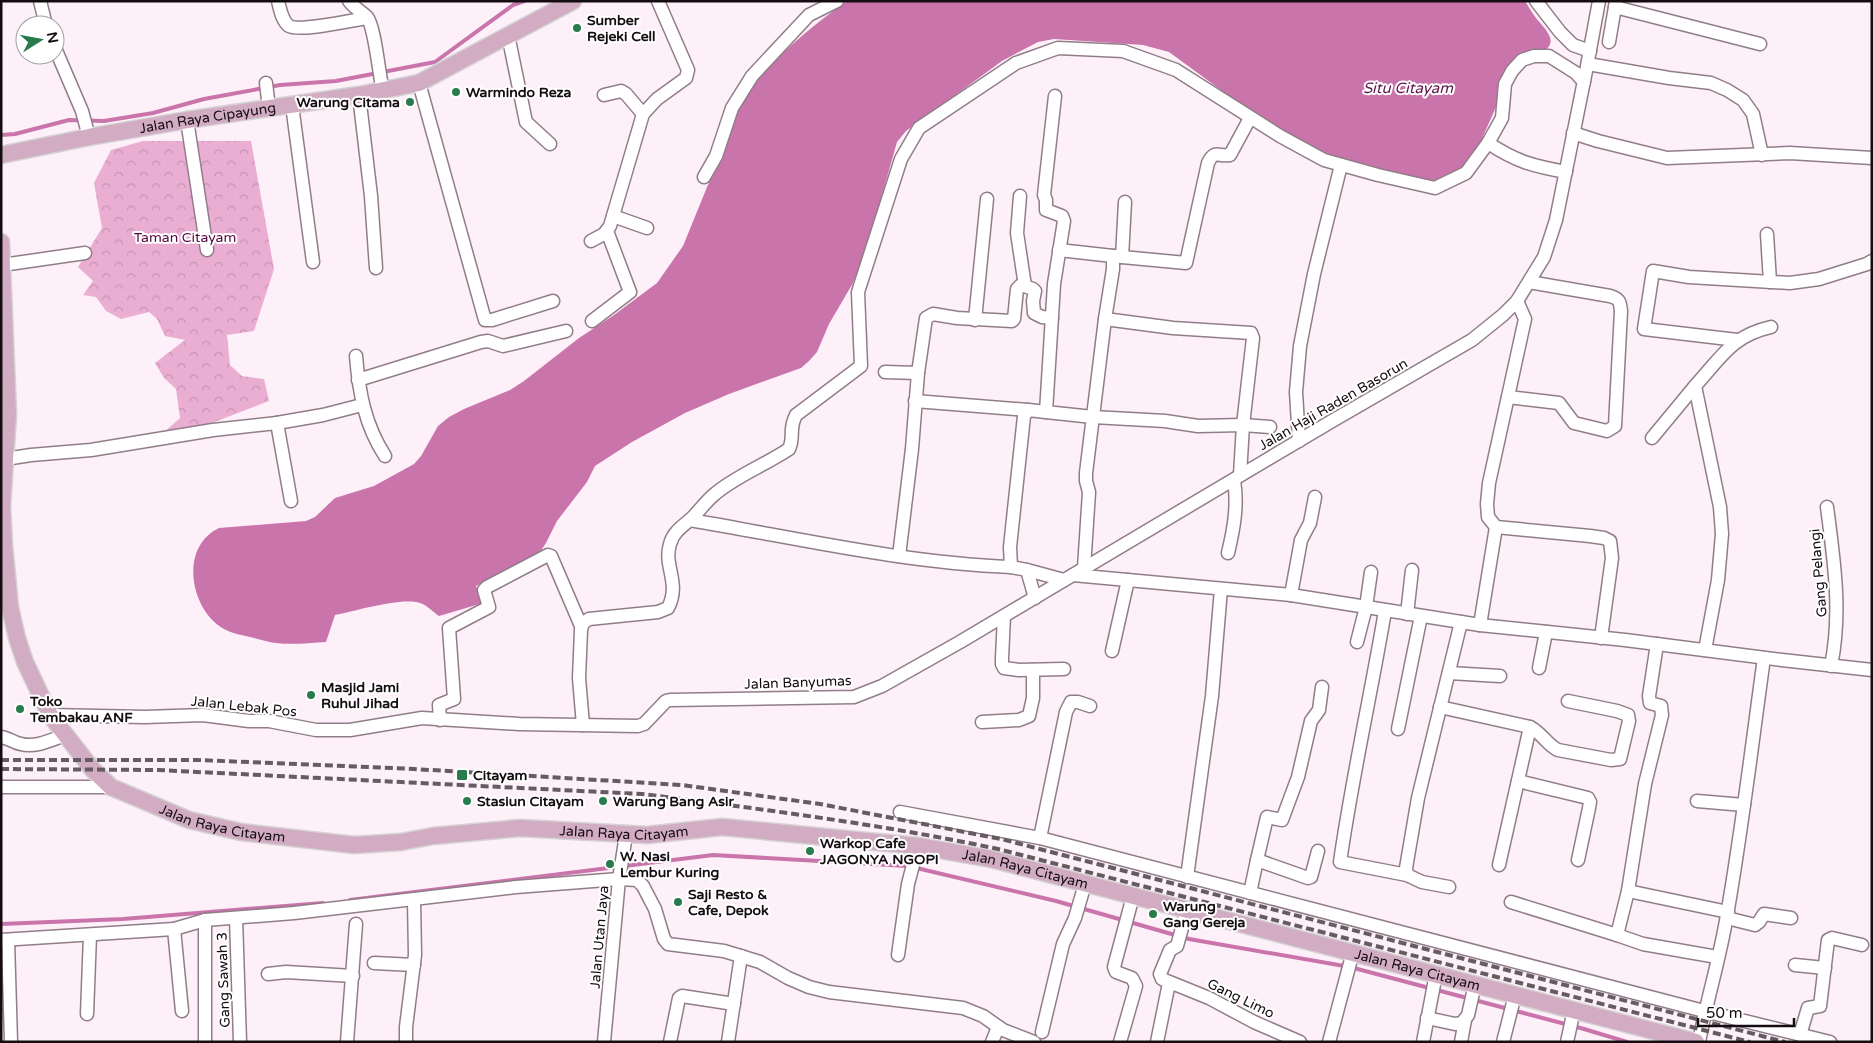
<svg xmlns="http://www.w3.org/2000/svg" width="1873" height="1043" font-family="'Varela Round',sans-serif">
	<defs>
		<pattern id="park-crowns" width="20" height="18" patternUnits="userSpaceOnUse" patternTransform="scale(1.25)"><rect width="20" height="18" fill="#eaaed3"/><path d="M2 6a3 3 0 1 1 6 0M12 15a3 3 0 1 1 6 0" fill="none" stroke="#c894b4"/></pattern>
	</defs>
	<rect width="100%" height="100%" fill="#fef0f8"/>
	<polygon fill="url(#park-crowns)" points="143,141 251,141 274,269 254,331 227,335 230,365 242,376 264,379 269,401 204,426 163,433 180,418 176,389 164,378 155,363 185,340 165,336 157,319 149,312 121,319 106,311 96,297 83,295 93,281 78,267 102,228 94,183 111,150"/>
	<path fill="#c975ac" d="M 847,1 L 1525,1 C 1529,7 1532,13 1536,18 C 1543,27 1560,41 1544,51 C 1537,56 1526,57 1517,60 L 1480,143 L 1466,165 L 1455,175 L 1432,183 L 1349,166 L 1287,134 L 1236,101 L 1169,52 L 1143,45 L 1054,39 L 1038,42 L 1002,61 L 906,131 L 897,142 L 869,241 L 853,283 L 829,324 L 817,352 L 809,361 L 801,368 L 729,394 L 685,413 L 632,442 L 595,466 L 587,482 L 557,521 L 546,543 L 540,552 L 529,561 L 476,586 L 483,603 L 439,616 C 433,612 427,605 420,603 C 401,597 356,611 335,615 L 326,642 C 310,643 292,645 276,643 C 268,642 259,639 250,637 C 243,635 235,634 228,631 C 191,615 177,548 219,528 L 306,521 L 315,517 L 335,498 L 374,486 L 414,464 L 421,456 L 438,426 L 449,417 L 464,409 L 510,390 L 524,381 L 579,338 L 614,315 L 657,283 L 683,246 L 745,94 C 774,58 809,28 847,1 Z"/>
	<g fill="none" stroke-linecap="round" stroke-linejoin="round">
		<g stroke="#c975ac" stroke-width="4">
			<polyline points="1,135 15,134 69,120 104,121 153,113 204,99 280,85 336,81 435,62 513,5 524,1"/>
			<polyline points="350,900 713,855 908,866 1056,901 1189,939 1350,967 1584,1029 1627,1042"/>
			<polyline points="1,924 123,919 323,903"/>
		</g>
		<g stroke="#917d89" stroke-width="15">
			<g id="minor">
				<polyline points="40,1 46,25"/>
				<path d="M 278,1 C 280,9 282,21 289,26 C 300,32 353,20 367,18"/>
				<path d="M 349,1 C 354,8 361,11 367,17 C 375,27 379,75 383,91"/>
				<polyline points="1536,1 1560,32 1573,45 1590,51"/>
				<polyline points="1615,7 1760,44"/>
				<polyline points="508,35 526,122 550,144"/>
				<polyline points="1609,42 1616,1"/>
				<polyline points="55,48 82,111 89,137"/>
				<polyline points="1588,64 1669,78 1711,83 1727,90 1743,100 1753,114 1762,155"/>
				<polyline points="266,83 269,108"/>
				<polyline points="419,83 485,320 492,320 553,301"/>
				<polyline points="359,95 371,196 376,268"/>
				<polyline points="604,95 621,91 626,94 643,114"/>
				<polyline points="1055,96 1044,195 1046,200 1046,210 1062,216 1064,221 1054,284 1046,412 1093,417 1165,421 1198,426 1243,425 1270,427"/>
				<polyline points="292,105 313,262"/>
				<polyline points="187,120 207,250"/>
				<polyline points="1573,133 1598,141 1667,158 1790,153 1872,158"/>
				<path d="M 1488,143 C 1517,162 1533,166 1566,172"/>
				<polyline points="704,177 716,156 732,108 752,76 809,15 837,1"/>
				<polyline points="1020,196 1017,233 1025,286"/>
				<polyline points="613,216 647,228"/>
				<polyline points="1767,234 1770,282"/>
				<polyline points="591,241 604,234 610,226 643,114 657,99 686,78 688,70 658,1"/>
				<polyline points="1059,250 1113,256"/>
				<path d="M 1122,257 L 1186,263 L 1208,163 C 1215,149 1218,157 1230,155 L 1250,118"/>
				<polyline points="2,265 85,253"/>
				<polyline points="1517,301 1525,319 1489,483 1487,504 1488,517 1496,527 1590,536 1604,538 1610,541 1612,558 1601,638"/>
				<polyline points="1105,319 1173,328 1251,333 1253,338 1243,425 1240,475"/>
				<polyline points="975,320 987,199"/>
				<polyline points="592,321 630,292 607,231"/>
				<polyline points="1737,340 1644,329 1653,271 1689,277 1790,283 1819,279 1867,264 1872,261"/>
				<path d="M 356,356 C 359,393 365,425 385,456"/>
				<polyline points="885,372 918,373"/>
				<polyline points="358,380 481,342 488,341 503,346 566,331"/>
				<path d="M 1508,397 L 1559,403 L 1574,423 L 1607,431 L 1615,426 L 1621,311 C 1620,302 1620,299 1610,296 L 1529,282"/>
				<polyline points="915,401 1028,410"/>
				<polyline points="1652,438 1695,386"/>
				<polyline points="1299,441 1296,392 1300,346 1314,274 1341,165"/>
				<polyline points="5,459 31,455 91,450 213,430 277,423"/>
				<polyline points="291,501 277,423 323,415 362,405"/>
				<path d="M 1827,507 C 1834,561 1842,612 1831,666"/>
				<path d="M 690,520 C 797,538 903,563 1011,567"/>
				<path d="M 1228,553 C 1234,528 1238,505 1234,480"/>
				<polyline points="899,556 912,449 918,373 926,318 933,314 957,318 1012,321 1014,319 1017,289 1021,285 1033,289 1035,291 1033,301 1034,313 1042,317 1052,318"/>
				<polyline points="1084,568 1089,492 1086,481 1086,473 1105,319 1113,269 1113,256 1122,257 1125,202"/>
				<polyline points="1027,570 1064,580"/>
				<polyline points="1073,575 1291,595 1480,625 1625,640 1782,660 1872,670"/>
				<polyline points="1291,595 1301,540 1310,523 1315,497"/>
				<polyline points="1035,598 1027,570 1011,567 1010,547 1024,416 1028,410 1046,412"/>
				<path d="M 1385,611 C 1371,694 1352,778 1340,862 L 1407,875"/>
				<polyline points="1407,614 1412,570"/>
				<polyline points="1004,616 1002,658 1002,664 1004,668 1019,670 1064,669"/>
				<polyline points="1480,625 1496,527"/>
				<polyline points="1357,642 1366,607 1371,572"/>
				<polyline points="1657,644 1649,696 1650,703 1661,706 1662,715 1645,784 1628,891 1617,935 1643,944 1717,957"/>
				<path d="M 1705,650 L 1718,580 L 1722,534 L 1720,507 L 1695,386 C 1721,358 1731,336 1771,327"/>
				<polyline points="1112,651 1128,580"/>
				<polyline points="1539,668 1546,632"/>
				<polyline points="1449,673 1500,676"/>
				<path d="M 1440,707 L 1530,727 C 1542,733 1547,745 1558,750 L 1611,760 L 1620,759 L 1629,721 L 1628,715 L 1617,711 L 1568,701"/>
				<polyline points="50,715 145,717 203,715 249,721 269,721 316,730 350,730 422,718 519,724 638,726 644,724 666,701 670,700 854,697 882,686 960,642 1332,421 1472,340 1503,315 1517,301 1544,257 1556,220 1587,66 1599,1"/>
				<polyline points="440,720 439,705 454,699 449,628 489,607 484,590 487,587 548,555 551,556 581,626"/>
				<polyline points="982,722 1019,720 1029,716 1033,698 1033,670"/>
				<path d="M 583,725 L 579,678 L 581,630 L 583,623 L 589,619 L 658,612 L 668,608 C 681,583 663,566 670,544 C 673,532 683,526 692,518 C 700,510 707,500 716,493 C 738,475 765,465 789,449 C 795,436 788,430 796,415 L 861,366 L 858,292 L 901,159 L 919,128 L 1016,63 L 1058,48 L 1123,51 L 1176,70 L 1280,136 L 1324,160 L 1378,175 L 1435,188 L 1466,173 L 1488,143 L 1502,118 L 1505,84 L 1512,71 L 1522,60 L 1534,56 L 1549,56 L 1576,73 L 1584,82"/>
				<polyline points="1398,729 1421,616"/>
				<path d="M 1,737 C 9,738 14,743 21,744 C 35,748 51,740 65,735"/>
				<polyline points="1518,781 1588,798 1590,802 1589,808 1578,860"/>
				<polyline points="1,787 111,787"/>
				<polyline points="1697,801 1744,805"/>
				<polyline points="900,812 1040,838 1704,1011 1830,1042"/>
				<polyline points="1040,838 1066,712 1071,702 1078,702 1090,706"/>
				<polyline points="1257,860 1267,817 1282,820 1298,777 1311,721 1319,710 1322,687"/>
				<polyline points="1499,865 1530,727"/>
				<polyline points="1187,877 1212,696 1221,589"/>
				<polyline points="1449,887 1422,882 1407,875 1406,868 1418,798 1461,622"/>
				<polyline points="1628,891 1728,912"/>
				<polyline points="1250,893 1257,860 1308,878 1311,877 1318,851"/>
				<polyline points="1511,902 1617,935"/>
				<polyline points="1187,910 1177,946 1170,950 1160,974 1162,979 1209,998 1254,1022 1300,1042"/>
				<polyline points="236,918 240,1042"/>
				<polyline points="1727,918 1755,925 1759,922 1764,914 1791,918"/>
				<polyline points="174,929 182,1011"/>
				<polyline points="1,940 174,929 205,920 294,913 516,887 619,879 637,880 643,886 655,909 664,939 668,944 724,951 760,962 788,978 809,987 829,992 963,1008 983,1016 1003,1030 1034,1042"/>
				<polyline points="8,940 11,1042"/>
				<polyline points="898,955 908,884 918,846"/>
				<polyline points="374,963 414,965"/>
				<polyline points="1795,965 1825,968"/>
				<polyline points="268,974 286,972 353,976"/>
				<polyline points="87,1014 90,935"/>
				<polyline points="1427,1018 1455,1024 1462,1023 1468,1015 1475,984"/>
				<polyline points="1042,1032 1063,944 1075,918 1085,884"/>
				<polyline points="1800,1035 1808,1008 1820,1006 1828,940 1832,938 1862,945"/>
				<polyline points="205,1042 205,920"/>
				<polyline points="347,1042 356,924"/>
				<polyline points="406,1042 406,1027 415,955 414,900"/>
				<polyline points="604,1042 619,879 626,835"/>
				<polyline points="670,1042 679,998 682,996 734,1004"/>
				<polyline points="728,1042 741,956"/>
				<polyline points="992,1042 998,1027"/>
				<polyline points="1120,1042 1136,986 1132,978 1116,972 1114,967 1133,896"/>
				<polyline points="1157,1042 1169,983"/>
				<polyline points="1329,1042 1353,952"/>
				<polyline points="1423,1042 1436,974"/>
				<polyline points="1461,1042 1465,1020"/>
				<polyline points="1503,1042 1515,995"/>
				<polyline points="1567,1042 1574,1010"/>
				<path d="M 1699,1042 C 1707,999 1720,958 1727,915 C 1742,830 1752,744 1764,658"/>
			</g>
		</g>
		<g stroke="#d5d3d4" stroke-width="19">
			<g id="major">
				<path id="s1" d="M 1,155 L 89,137 L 187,120 L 359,95 L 419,83 L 573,1"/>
				<path id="s2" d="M 1,242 L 8,414 L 2,506 L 4,545 L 10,607 L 17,638 L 25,662 L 50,715 L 93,770 L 111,787 L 189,820 L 241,832 L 354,845 L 401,842 L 433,836 L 520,828 L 647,835 L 722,827 L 918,846 L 991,859 L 1696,1042"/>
			</g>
		</g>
		<use href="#minor" stroke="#fff" stroke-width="12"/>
		<use href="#major" stroke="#d1acc3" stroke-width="16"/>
		<g stroke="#655b61" stroke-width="4" stroke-dasharray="8 4" stroke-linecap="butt">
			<polyline points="1,760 198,760 414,769 682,785 820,804 1001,839 1785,1042"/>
			<path d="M 1,769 L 158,770 L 642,794 C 761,809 880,824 998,849 L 1750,1042"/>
		</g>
	</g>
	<g fill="#277b4d" stroke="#fff" stroke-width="2">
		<circle cx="577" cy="28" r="5"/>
		<circle cx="456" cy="92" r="5"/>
		<circle cx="410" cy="102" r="5"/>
		<circle cx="311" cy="695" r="5"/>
		<circle cx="20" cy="709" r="5"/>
		<rect x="456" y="769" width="12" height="12" rx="2.5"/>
		<circle cx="467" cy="801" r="5"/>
		<circle cx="603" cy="801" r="5"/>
		<circle cx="810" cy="851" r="5"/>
		<circle cx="610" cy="864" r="5"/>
		<circle cx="678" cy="902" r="5"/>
		<circle cx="1153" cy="914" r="5"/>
	</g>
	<g text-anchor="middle" stroke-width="4" stroke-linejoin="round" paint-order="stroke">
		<g font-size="14" font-weight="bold" fill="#140c11" stroke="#fff" text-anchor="start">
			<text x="587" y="25">Sumber<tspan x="587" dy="16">Rejeki Cell</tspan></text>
			<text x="466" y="97">Warmindo Reza</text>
			<text x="400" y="107" text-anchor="end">Warung Citama</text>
			<text x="321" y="692">Masjid Jami<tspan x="321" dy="16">Ruhul Jihad</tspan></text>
			<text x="30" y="706">Toko<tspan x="30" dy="16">Tembakau ANF</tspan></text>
			<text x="473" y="780">Citayam</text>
			<text x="477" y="806">Stasiun Citayam</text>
			<text x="613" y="806">Warung Bang Asir</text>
			<text x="820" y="848">Warkop Cafe<tspan x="820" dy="16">JAGONYA NGOPI</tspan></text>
			<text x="620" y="861">W. Nasi<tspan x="620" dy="16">Lembur Kuring</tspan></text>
			<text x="688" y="899">Saji Resto &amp;<tspan x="688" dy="16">Cafe, Depok</tspan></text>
			<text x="1163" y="911">Warung<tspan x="1163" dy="16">Gang Gereja</tspan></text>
		</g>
		<g font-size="14" fill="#140c11" stroke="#fff">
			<text dy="5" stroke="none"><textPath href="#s1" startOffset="210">Jalan Raya Cipayung</textPath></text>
			<text transform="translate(1333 404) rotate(-30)" y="5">Jalan Haji Raden Basorun</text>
			<text transform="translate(1818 573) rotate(-95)" y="5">Gang Pelangi</text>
			<text transform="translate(798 682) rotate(-2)" y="5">Jalan Banyumas</text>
			<text transform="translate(244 706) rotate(6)" y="5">Jalan Lebak Pos</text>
			<text dy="5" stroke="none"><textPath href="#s2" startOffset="694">Jalan Raya Citayam</textPath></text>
			<text dy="5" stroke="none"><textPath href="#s2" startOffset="1099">Jalan Raya Citayam</textPath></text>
			<text dy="5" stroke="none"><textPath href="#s2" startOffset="1504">Jalan Raya Citayam</textPath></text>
			<text transform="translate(599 937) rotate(-85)" y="5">Jalan Utan Jaya</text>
			<text dy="5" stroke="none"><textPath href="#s2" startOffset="1909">Jalan Raya Citayam</textPath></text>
			<text transform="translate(223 980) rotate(-92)" y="5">Gang Sawah 3</text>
			<text transform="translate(1241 998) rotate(26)" y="5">Gang Limo</text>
		</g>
		<g font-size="14" fill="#550741" stroke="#fff">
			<text x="185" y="242">Taman Citayam</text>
		</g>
		<g font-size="15" font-style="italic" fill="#60154b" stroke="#fff">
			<text x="1408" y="93">Situ Citayam</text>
		</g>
	</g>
	<rect width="1873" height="1043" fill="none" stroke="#140c11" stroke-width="5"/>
	<g transform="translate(40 40) rotate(79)"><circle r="24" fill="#ffffff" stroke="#a19ea0"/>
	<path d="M0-4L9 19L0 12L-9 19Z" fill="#277b4d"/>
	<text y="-8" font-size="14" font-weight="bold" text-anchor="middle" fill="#140c11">N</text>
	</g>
	<path d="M1698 1018v8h96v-8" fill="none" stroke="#140c11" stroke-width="2.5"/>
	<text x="1706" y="1018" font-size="15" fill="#140c11" stroke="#ffffff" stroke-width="4" paint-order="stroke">50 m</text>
</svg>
